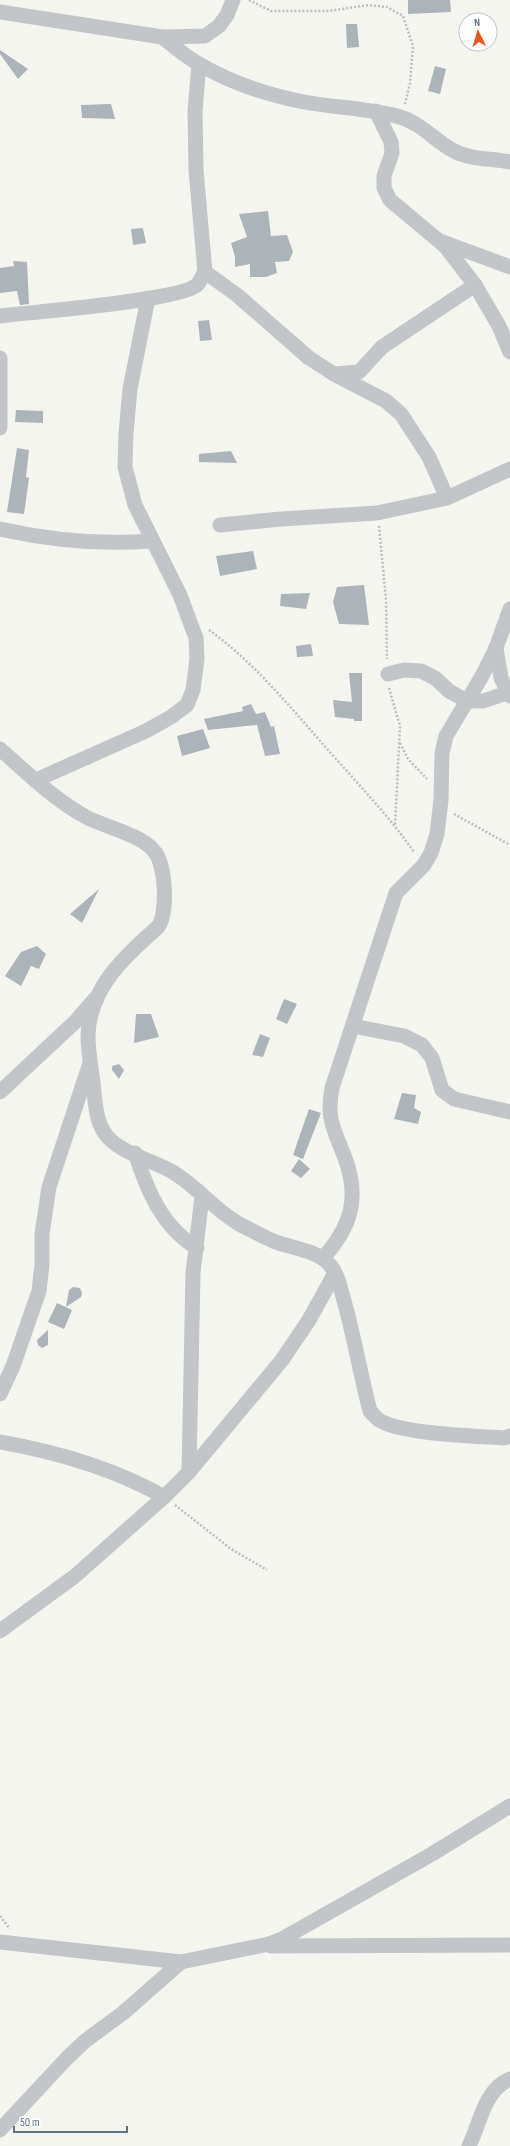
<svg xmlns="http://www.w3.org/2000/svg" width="510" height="2146" font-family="'Sofia Sans Condensed',sans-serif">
	<rect width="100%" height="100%" fill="#f5f5f0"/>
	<g fill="#acb3b9">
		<polygon points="408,0 450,0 451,12 408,14"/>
		<polygon points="346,24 357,24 359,47 347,48"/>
		<polygon points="0,50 28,69 18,79 0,54"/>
		<polygon points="435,66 446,69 440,94 428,91"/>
		<polygon points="111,104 115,119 82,118 81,105"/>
		<polygon points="268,211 271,236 287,235 293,252 289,261 275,262 277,273 266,277 250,277 250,264 235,267 235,257 231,243 247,237 239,214"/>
		<polygon points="143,228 146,243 133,245 131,229"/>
		<polygon points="13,261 27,262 29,304 20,305 17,291 0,293 0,268 14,266"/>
		<polygon points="209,320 212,340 200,341 198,321"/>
		<polygon points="16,410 43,411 43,423 15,422"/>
		<polygon points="17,448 29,450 26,477 29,478 24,514 7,512"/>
		<polygon points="231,451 237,463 199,462 199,454"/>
		<polygon points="253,551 257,569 220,576 216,556"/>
		<polygon points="364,585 369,625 339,624 333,602 337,587"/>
		<polygon points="310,593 306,609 280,606 281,594"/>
		<polygon points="311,644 313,656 297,657 296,646"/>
		<polygon points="349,673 362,673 362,721 354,721 354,719 335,717 333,700 352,702"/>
		<polygon points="251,704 256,714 265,712 271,727 274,726 280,754 265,756 257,725 208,730 204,719 243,711 242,707"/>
		<polygon points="203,729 210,748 182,756 177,736"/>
		<polygon points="99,889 82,923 70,914"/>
		<polygon points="37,946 46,954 39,969 31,966 21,986 5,976 21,952"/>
		<polygon points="284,999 297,1004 287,1024 276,1019"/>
		<polygon points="136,1014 151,1014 159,1037 134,1043"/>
		<polygon points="260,1034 270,1038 263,1057 252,1055"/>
		<polygon points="119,1064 124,1070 119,1079 112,1070 112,1066"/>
		<polygon points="402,1093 416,1095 414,1108 421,1112 418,1124 394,1119"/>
		<polygon points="309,1109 321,1113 303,1159 293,1155"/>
		<polygon points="299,1159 310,1169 301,1178 291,1171"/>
		<polygon points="73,1287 80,1288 82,1293 81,1297 66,1307 69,1290"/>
		<polygon points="57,1303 72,1310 64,1329 48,1322"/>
		<polygon points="48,1330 48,1345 42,1348 38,1345 37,1340"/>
	</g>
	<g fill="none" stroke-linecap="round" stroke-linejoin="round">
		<g stroke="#bbbec0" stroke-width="2.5" stroke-dasharray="2 2" stroke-linecap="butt">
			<polyline points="249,0 271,11 329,11 368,5 387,7 403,16 413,46 410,83 405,104"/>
			<polyline points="379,526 386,600 387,659"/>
			<path d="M 209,630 C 255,663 291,708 328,750 C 358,784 389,816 414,852"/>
			<polyline points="389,688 400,726 395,825"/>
			<polyline points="400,743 408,759 427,779"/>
			<polyline points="454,814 510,845"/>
			<polyline points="175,1505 231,1549 267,1570"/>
			<polyline points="0,1916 10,1929"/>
		</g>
		<g stroke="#c2c6c9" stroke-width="15">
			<polyline points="0,12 162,37 205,36 219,26 227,15 233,0"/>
			<path d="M 162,37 C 174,46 186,57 199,64 C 231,83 268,95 304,102 C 336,108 369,108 400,117 C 421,123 435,141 454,151 C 471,160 491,158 510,162"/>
			<polyline points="376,111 391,142 392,153 384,176 384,188 390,200 445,246 475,285 499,326 510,352"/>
			<polyline points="440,241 510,267"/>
			<polyline points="205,272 237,295 309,358 334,374 386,401 401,414 429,457 447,498"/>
			<path d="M 0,316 C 32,312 178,301 197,285 C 200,282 202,276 205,272 L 196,170 L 195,111 L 199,64"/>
			<polyline points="0,358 0,428"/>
			<polyline points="334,374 359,372 382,347 475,285"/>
			<polyline points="220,525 281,519 377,513 447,498 510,469"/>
			<path d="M 0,529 C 50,540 100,545 151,541"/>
			<polyline points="496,648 501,678 510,696"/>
			<polyline points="388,674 404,670 421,671 435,678 449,691 467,701 483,701 510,692"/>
			<path d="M 0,749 C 27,773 55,800 86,817 C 105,827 142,835 154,851 C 166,864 168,913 158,927 C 125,956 89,988 88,1036 C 88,1051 91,1067 93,1082 C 95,1098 95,1118 104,1132 C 116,1152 152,1160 171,1171 C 196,1185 214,1210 241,1225 C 251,1230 262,1236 273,1241 C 290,1248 317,1250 329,1264 C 337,1272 340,1286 343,1297 C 354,1335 360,1373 370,1411 C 373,1414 376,1418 379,1420 C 400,1434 477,1436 504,1438 L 510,1436"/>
			<polyline points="36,780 146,731 171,717 187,705 193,690 197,659 196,638 180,595 135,505 125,467 126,433 130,389 148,298"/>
			<polyline points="353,1026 404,1036 422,1045 432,1058 442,1090 454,1099 510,1112"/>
			<polyline points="0,1092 76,1021 95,999"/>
			<path d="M 135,1153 C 147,1190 162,1227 197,1248"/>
			<path d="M 323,1258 C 351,1227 360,1198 345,1158 C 334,1129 326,1119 332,1088 L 396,893 L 424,865 L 431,853 L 437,834 L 441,800 L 442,753 L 446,736 L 482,676 L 496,648 L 510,609"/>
			<polyline points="0,1394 13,1366 39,1291 42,1265 42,1234 49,1187 89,1066"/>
			<path d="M 0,1442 C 56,1452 115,1469 164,1497"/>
			<polyline points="189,1472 193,1273 202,1196"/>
			<polyline points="0,1631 75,1576 164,1497 189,1472 282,1360 309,1320 335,1273"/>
			<polyline points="0,1942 181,1962"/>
			<polyline points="271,1946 510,1945"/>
			<polyline points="0,2130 67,2058 85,2041 123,2013 181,1962 269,1944 282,1939 432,1854 510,1806"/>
			<path d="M 469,2146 C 480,2124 484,2090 510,2079"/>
		</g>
	</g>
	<g transform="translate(478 32) rotate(355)"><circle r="19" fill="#ffffff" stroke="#c0c7ce"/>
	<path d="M0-3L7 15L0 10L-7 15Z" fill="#ef5516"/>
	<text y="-6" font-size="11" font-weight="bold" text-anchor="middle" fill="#627384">N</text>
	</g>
	<path d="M14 2126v6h113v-6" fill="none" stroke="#627384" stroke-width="2"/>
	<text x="20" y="2126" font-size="12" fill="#627384" stroke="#ffffff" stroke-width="3" paint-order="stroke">50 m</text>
</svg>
